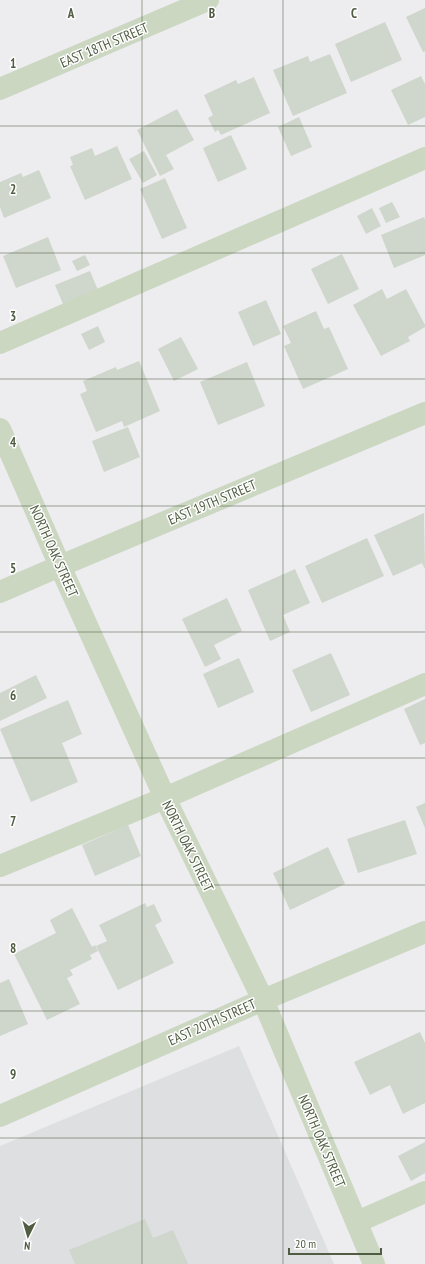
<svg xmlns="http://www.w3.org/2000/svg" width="425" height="1264" font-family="'PT Sans Narrow',sans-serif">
	<rect width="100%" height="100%" fill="#ededf0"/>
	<polygon fill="#dedfe1" points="239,1046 334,1264 0,1264 0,1146"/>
	<g fill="#cfd6cb">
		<polygon points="425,8 425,51 423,52 406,17"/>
		<polygon points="385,22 402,60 351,82 335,44"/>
		<polygon points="330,54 347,93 293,116 273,70 308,56 310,62"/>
		<polygon points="421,76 425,84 425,117 408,125 391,90"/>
		<polygon points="254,77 270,113 221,135 218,130 215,132 208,118 213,115 204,95 236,80 238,84"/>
		<polygon points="177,109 194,140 166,155 174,169 160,176 137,130"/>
		<polygon points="299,117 312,147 291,156 278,127"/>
		<polygon points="231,135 247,169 218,182 203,148"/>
		<polygon points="117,146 132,179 85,200 70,166 73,165 70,157 92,148 95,156"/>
		<polygon points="144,151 157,175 143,183 129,159"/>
		<polygon points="39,170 51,198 4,218 0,207 0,182 21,173 23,177"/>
		<polygon points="165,178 187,228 162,239 140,189"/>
		<polygon points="392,202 400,217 386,223 379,208"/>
		<polygon points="372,208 381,226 366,234 357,216"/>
		<polygon points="424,217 425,220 425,255 394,268 381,235"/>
		<polygon points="48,237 61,270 16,288 3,256"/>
		<polygon points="342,254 359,289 328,304 311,269"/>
		<polygon points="85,255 90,265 77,271 72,261"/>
		<polygon points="90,271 100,295 65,309 55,285"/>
		<polygon points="382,289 387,299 406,289 425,325 425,327 408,337 410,341 381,356 353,305"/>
		<polygon points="266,300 281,334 253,346 238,312"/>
		<polygon points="316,311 324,329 329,327 348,369 303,389 284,346 291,343 283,326"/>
		<polygon points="98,326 105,342 89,350 81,334"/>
		<polygon points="181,337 198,369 174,381 158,349"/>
		<polygon points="139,361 160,411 124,427 122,421 96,432 80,394 87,391 83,381 116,367 117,370"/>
		<polygon points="247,362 265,406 218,425 200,382"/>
		<polygon points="128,427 140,457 104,472 92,441"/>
		<polygon points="424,513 425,569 422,563 393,576 374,535"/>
		<polygon points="367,538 384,576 322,603 305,566"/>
		<polygon points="295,569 310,603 283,615 290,632 270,641 248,590"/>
		<polygon points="227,598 242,631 214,645 221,659 205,667 182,619"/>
		<polygon points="331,653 350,695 311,712 292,670"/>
		<polygon points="239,658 254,692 218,708 203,674"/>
		<polygon points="36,675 47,698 0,721 0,693"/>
		<polygon points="425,699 425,743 420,745 404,709"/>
		<polygon points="68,700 82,734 62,743 78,782 31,802 0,729"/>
		<polygon points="425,803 425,828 416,807"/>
		<polygon points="405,820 417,854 358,873 347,839"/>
		<polygon points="128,825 141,856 95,876 82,845"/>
		<polygon points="328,847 345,884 290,910 273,873"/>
		<polygon points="145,903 147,907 154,904 162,921 155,925 174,963 118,990 96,946 107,941 99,925"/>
		<polygon points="72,908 92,947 95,945 98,951 90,955 92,959 70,970 73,975 67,978 80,1004 47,1020 14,954 56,933 50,920"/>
		<polygon points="9,979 28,1024 0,1036 0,983"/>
		<polygon points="420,1032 425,1043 425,1103 403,1114 390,1085 370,1095 354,1062"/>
		<polygon points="425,1142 425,1173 411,1181 398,1156"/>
		<polygon points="145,1219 153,1238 173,1230 188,1264 75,1264 69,1250"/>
	</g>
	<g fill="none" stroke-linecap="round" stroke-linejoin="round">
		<g stroke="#ccd7c2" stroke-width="22">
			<polyline points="0,89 208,0"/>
			<polyline points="0,343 425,158"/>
			<polyline points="0,429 60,566 165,798 263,1000 374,1264"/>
			<polyline points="0,592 60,566 425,413"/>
			<polyline points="0,866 165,798 425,684"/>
			<polyline points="0,1116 263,1000 425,932"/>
			<polyline points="357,1222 425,1192"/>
		</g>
	</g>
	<path fill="none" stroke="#505d43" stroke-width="1" stroke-opacity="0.55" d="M 142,0 L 142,1264M 283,0 L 283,1264M 0,126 L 425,126M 0,253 L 425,253M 0,379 L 425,379M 0,506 L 425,506M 0,632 L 425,632M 0,758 L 425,758M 0,885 L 425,885M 0,1011 L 425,1011M 0,1138 L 425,1138"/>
	<g text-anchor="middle" stroke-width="3" stroke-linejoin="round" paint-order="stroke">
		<g font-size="14" fill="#505d43" stroke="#fff">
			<text transform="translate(104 45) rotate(-23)" y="5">EAST 18TH STREET</text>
			<text transform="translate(212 502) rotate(-23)" y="5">EAST 19TH STREET</text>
			<text transform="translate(54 551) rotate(66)" y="5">NORTH OAK STREET</text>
			<text transform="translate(188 846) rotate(64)" y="5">NORTH OAK STREET</text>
			<text transform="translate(212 1022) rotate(-24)" y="5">EAST 20TH STREET</text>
			<text transform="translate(322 1141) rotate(67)" y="5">NORTH OAK STREET</text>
		</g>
	</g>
	<g font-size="13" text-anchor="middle" font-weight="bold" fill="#505d43" stroke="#fff" stroke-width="3" stroke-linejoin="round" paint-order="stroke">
		<text x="71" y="18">A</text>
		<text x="212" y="18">B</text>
		<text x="354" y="18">C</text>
		<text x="13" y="68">1</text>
		<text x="13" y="194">2</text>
		<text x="13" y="321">3</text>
		<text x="13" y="447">4</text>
		<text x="13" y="573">5</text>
		<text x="13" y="700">6</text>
		<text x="13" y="826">7</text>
		<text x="13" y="953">8</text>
		<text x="13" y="1079">9</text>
	</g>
	<g transform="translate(28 1236) rotate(185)" stroke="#ffffff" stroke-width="3" paint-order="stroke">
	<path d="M0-3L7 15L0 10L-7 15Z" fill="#505d43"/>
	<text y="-6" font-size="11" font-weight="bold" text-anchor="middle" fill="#505d43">N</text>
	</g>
	<path d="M289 1248v6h92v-6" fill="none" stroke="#505d43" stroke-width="2"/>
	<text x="295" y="1248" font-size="12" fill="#505d43" stroke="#ffffff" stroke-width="3" paint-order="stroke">20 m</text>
</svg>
